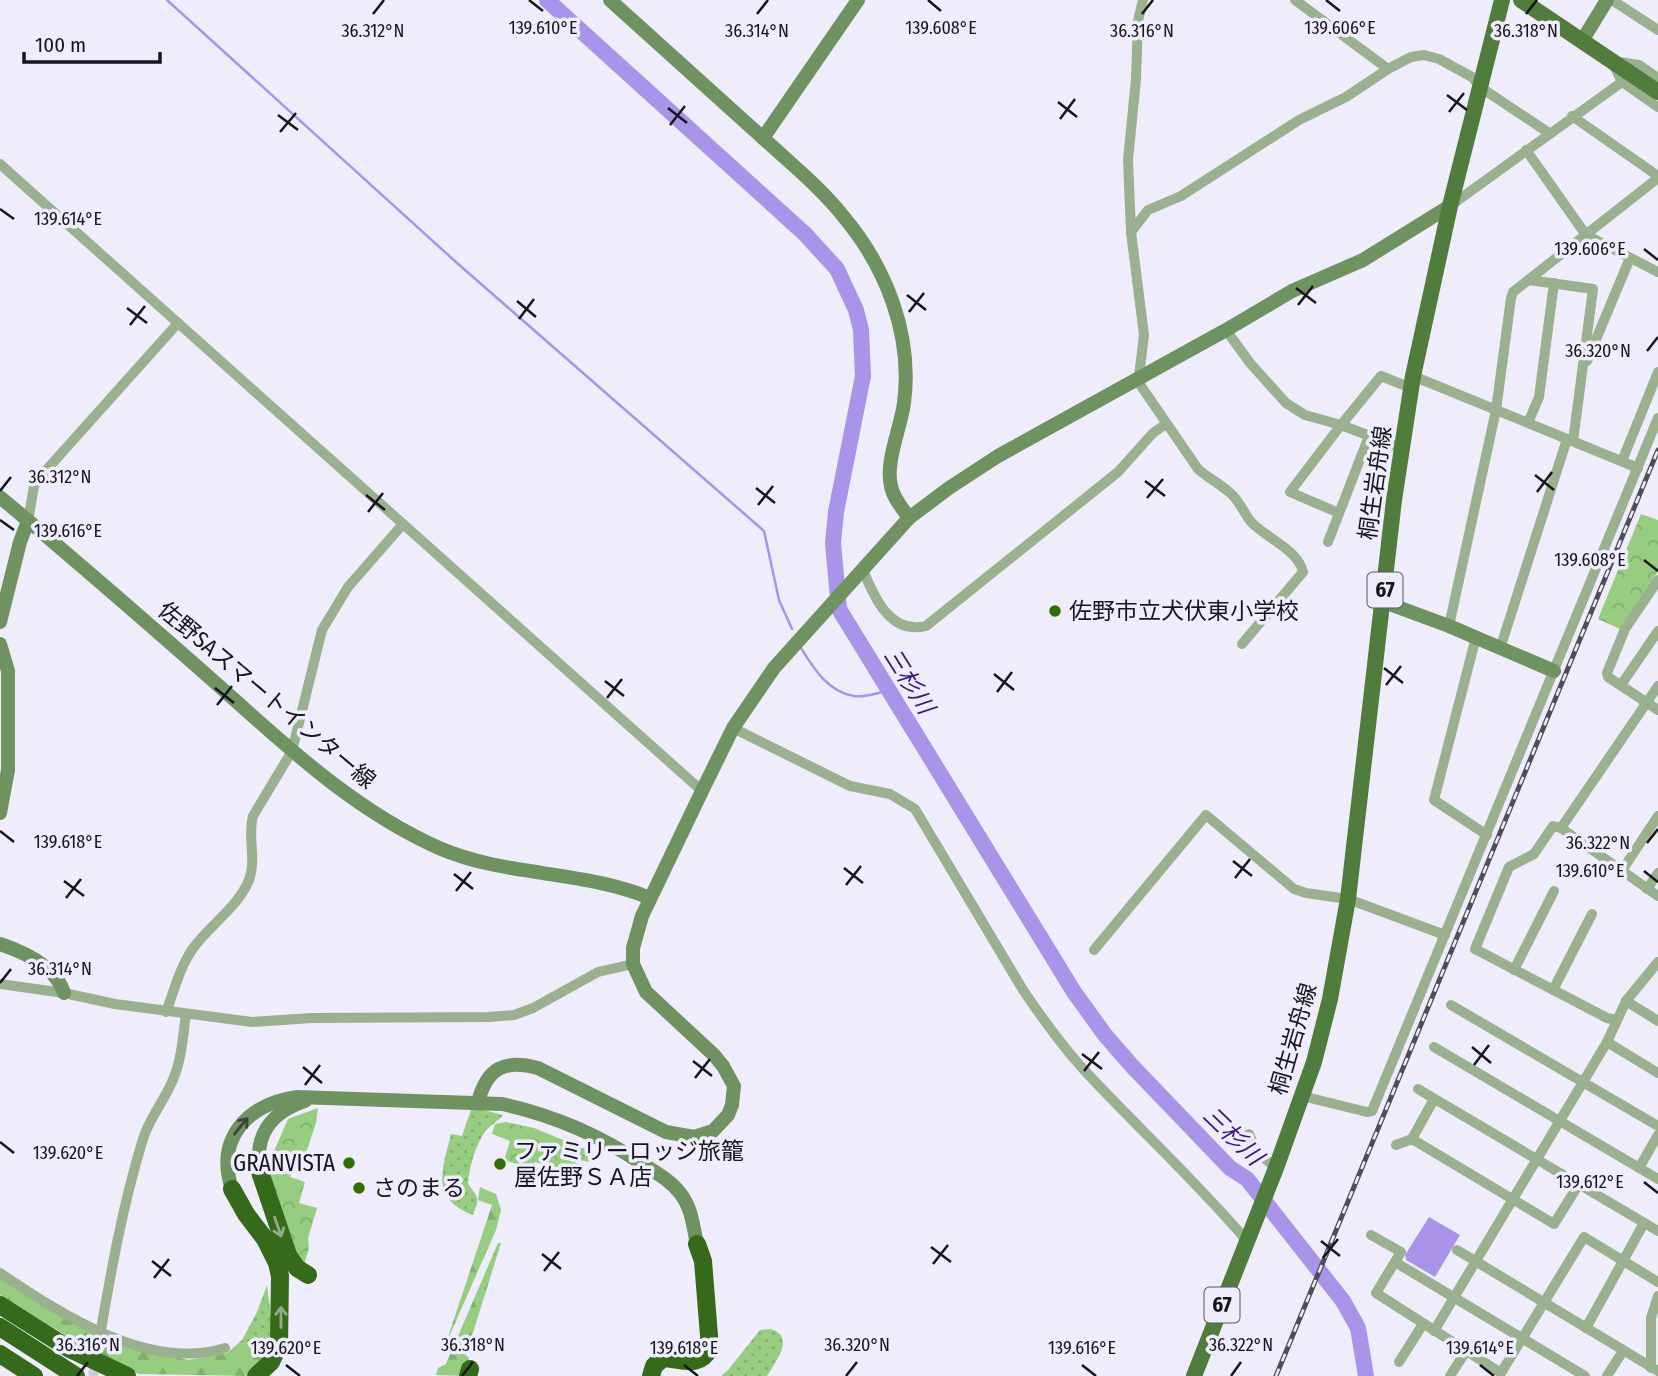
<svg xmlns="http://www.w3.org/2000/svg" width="1658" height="1376" font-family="'Fira Sans Condensed','Noto Sans JP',sans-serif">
	<defs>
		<pattern id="grass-dots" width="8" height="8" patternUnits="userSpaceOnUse" patternTransform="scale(1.75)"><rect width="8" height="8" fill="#97cd80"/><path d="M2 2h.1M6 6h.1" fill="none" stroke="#81af6e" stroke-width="1.8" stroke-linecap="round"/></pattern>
		<pattern id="forest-firs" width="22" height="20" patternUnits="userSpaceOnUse" patternTransform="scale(1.75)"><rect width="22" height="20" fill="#97cd80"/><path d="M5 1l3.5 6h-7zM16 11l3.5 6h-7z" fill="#81af6e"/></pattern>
		<pattern id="park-crowns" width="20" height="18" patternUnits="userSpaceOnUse" patternTransform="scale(1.75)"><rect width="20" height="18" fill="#97cd80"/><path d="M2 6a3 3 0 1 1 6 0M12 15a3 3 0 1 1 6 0" fill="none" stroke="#81af6e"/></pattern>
	</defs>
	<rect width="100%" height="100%" fill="#efecfb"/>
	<g fill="url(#grass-dots)">
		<path d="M 472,1107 L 503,1115 C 498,1121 491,1125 486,1130 C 476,1144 469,1167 468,1184 C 479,1199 480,1197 473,1215 C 430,1198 442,1171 451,1134 L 462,1136 Z"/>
		<polygon points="267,1285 273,1333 266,1357 242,1340 257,1312"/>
		<path d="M 771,1329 C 796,1337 775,1362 767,1376 L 721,1376 L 728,1370 L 760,1330 Z"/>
	</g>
	<g fill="url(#forest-firs)">
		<polygon points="480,1187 496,1194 501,1210 496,1230 445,1346 492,1205 478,1200"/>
		<polygon points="498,1243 501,1243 466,1355 469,1358 464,1376 436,1375 438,1368 446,1364"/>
		<polygon points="0,1277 97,1334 96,1349 102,1353 105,1347 117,1342 188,1360 227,1353 242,1340 266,1357 258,1368 246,1376 139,1374 106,1360 0,1295"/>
	</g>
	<g fill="url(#park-crowns)">
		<polygon points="1641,514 1658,520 1658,571 1620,629 1598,619"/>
		<polygon points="318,1108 316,1123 302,1165 294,1164 290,1177 305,1182 299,1203 317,1208 308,1238 309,1248 304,1265 293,1251 270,1183 268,1165 288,1119"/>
		<polygon points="506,1122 534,1128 592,1152 589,1162 580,1160 575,1174 535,1162 532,1169 504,1160 510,1141 492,1134 495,1124"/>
	</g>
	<polygon fill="#aa94ea" points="1429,1217 1460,1235 1435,1277 1406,1260 1405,1255"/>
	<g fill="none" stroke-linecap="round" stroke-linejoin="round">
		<g stroke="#aa94ea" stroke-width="2.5">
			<polyline points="167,0 457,263 764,531 779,600 792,629"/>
			<path d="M 801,648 C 814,669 828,692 854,696 C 864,698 877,693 887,691"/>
		</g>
		<polyline stroke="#aa94ea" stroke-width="16" points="547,0 805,234 837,269 856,310 861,330 863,376 836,512 833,543 839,609 1074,992 1105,1035 1132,1066 1230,1168 1247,1179 1343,1301 1358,1328 1366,1376"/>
		<polyline stroke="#cfccda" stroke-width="10" stroke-dasharray="10 5" stroke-linecap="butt" points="93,1376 96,1358"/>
		<g stroke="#99b18f" stroke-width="10">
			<path d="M 1143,0 L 1138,21 L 1136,79 L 1128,160 L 1131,232 L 1144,335 L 1139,376 L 1141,386 L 1198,469 C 1208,478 1219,483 1229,492 C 1240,500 1243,513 1252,523 C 1267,538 1298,550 1303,572 L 1242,644"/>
			<polyline points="1295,0 1388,69"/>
			<polyline points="1612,0 1658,30"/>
			<polyline points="1658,78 1639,65 1612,61 1622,82 1658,107"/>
			<polyline points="1572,116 1658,176"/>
			<polyline points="1526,150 1586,235 1658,272"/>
			<polyline points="0,164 702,791"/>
			<polyline points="1450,206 1622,82"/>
			<polyline points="1131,232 1148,210 1181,196 1299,120 1346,97 1388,69 1411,57 1424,55 1439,59 1472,77 1480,87 1549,133"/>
			<polyline points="1529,280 1593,289 1573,441"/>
			<polyline points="1226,330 1250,363 1286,403 1305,415 1341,425 1401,448"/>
			<polyline points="1587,361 1630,258"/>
			<polyline points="1413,376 1638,468"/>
			<polyline points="1528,423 1539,397 1554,283"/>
			<polyline points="1622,461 1658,372"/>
			<polyline points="1339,513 1290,492 1341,425 1381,376 1411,388"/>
			<polyline points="28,521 34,486 41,476 178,323"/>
			<polyline points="1328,542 1369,436"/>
			<path d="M 863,570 C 874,597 890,635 926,626 L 1118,472 L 1153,433 L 1166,424"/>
			<polyline points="1658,580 1625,629 1607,673 1608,677 1658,710"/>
			<polyline points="1449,626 1496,410 1511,298 1513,292 1658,178"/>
			<polyline points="1476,637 1434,800 1487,835"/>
			<polyline points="1500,649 1567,439"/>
			<polyline points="1621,685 1658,631"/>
			<path d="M 733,728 L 850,786 L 890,794 L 915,809 L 1023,990 C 1042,1018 1062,1046 1085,1071 C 1138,1128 1196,1181 1247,1241"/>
			<polyline points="1561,828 1658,686"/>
			<polyline points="1621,872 1658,816"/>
			<polyline points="1647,889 1658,873"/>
			<polyline points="1094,950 1206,815 1294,889 1306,893 1348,899 1445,935"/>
			<polyline points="1514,970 1554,891"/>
			<polyline points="0,984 64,993 115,1004 252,1022 312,1018 489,1017 514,1015 533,1008 598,972 633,964"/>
			<polyline points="1553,990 1592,914"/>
			<polyline points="1626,1001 1658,1021"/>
			<polyline points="1451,1005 1658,1126"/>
			<path d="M 166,1012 C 174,991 180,966 194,947 C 211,924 238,907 249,880 C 257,858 247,837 253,816 L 292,751 L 322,630 L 348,587 L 403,524"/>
			<polyline points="1617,1020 1607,1018 1475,949 1509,867 1534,854 1553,826 1561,828 1658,896"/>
			<polyline points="1607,1042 1658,1073"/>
			<polyline points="1434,1047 1658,1179"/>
			<polyline points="1418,1089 1658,1231"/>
			<polyline points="1302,1096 1367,1112 1372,1111 1658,418"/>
			<polyline points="1249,1134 1256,1151 1276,1168"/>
			<polyline points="1412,1139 1554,1224 1579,1184"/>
			<polyline points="1396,1145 1412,1139 1434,1099"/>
			<polyline points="1639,1168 1658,1135"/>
			<polyline points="1371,1235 1401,1252 1376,1293 1501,1373 1584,1237 1658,1282"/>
			<polyline points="1457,1250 1658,1371"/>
			<polyline points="1395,1262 1585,1376"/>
			<path d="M 0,1273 C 61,1314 149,1372 225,1348"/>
			<polyline points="1586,1328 1644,1223"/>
			<polyline points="1434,1331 1607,1042 1626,1001 1658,962"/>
			<path d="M 98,1347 C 110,1277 122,1207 143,1139 C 150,1116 166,1099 174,1077 C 182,1057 183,1035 186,1014"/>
			<polyline points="1399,1362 1423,1324"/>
			<polyline points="1651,1368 1651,1318 1658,1296"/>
			<polyline points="1450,1376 1466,1351"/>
			<polyline points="1607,1376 1623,1351"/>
		</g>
		<g stroke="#6f9360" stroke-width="14">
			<polyline points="610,0 763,138 858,0"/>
			<polyline points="1582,41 1607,0"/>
			<path d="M 763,138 C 790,163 820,187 843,216 C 886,267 913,335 904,403 C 901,427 885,462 891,486 C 893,498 903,509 909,518"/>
			<path d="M 0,497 C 68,554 135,612 201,670 C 276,736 347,807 439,848 C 506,877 583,870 650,898"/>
			<polyline points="1384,602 1449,626 1554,671"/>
			<polyline points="0,622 20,542 28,521"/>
			<polyline points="0,644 8,671 8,770 0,813"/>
			<path d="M 0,944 C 24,952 56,967 64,993"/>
			<path d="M 478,1102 C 487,1068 504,1059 538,1068 L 666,1132 L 694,1137 L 713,1131 L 728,1115 L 732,1105 L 734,1086 L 723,1066 L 714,1055 L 646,992 L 633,964 L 633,948 L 642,916 L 702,791 L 733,728 L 774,668 L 909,518 L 949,488 L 998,456 L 1226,330 L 1292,291 L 1363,260 L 1450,206"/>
			<path d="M 260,1172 C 254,1135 270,1113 305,1101"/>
			<path d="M 232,1189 C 215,1138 248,1104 297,1097 L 502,1104 C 552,1115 599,1135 641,1163 C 655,1172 670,1180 680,1193 C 692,1208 693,1226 697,1244"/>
		</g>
		<g stroke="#507d3d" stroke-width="16">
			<polyline points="1521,0 1658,92"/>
			<polyline points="1194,1376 1276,1168 1314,1062 1330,999 1348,899 1394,500 1413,376 1450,206 1502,0"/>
		</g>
		<g stroke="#356a1a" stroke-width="18">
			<polyline points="260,1172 288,1255 297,1268 308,1275"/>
			<polyline points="232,1189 246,1214 265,1239 277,1263 280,1276 279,1345 271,1362 256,1376"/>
			<polyline points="0,1305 68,1348 127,1376"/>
			<polyline points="0,1327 76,1376"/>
			<polyline points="0,1354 34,1376"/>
			<polyline points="468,1376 470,1369"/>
			<path d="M 651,1376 L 654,1366 L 663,1358 C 682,1359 699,1369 710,1348 L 703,1261 L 697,1244"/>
		</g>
		<g stroke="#4f4d57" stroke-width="5">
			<polyline id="rail" points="1276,1376 1658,450"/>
		</g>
		<use href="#rail" stroke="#efecfb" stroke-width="2.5" stroke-dasharray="8" stroke-linecap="butt"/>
	</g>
	<defs><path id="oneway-shaft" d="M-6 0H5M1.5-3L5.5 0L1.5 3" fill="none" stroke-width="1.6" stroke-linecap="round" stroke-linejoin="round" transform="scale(1.75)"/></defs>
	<use stroke="#3a4738" href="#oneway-shaft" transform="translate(241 1126) rotate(-51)"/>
	<g stroke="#92ab8a">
		<use href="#oneway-shaft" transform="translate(278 1227) rotate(71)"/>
		<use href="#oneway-shaft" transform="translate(281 1317) rotate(-90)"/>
	</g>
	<path fill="none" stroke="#17151e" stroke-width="2.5" d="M 529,0 L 543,11M 928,0 L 941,11M 1326,0 L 1340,11M 373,14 L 384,0M 757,14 L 768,0M 1142,14 L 1153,0M 1526,14 L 1537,0M 1447,95 L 1467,110M 1058,102 L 1077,117M 668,108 L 687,123M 1449,112 L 1464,93M 278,115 L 298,130M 1060,119 L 1075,99M 670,125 L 685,106M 280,132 L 296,113M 0,209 L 14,219M 1644,249 L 1658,260M 1296,288 L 1316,303M 907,295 L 926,310M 517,301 L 536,317M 1298,305 L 1313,286M 127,308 L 147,323M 909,312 L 924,293M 519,319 L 534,299M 130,325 L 145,306M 1647,351 L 1658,337M 1535,475 L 1554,490M 1145,481 L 1165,496M 756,488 L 775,503M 0,491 L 11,477M 1537,492 L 1552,472M 366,495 L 385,510M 1147,498 L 1163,479M 758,505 L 773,486M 368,512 L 383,493M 0,520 L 14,530M 1644,560 L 1658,571M 1384,668 L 1403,683M 994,674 L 1014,690M 605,681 L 624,696M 1386,685 L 1401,666M 215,688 L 234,703M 997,692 L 1012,672M 607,698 L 622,679M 217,705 L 232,686M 0,831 L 14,842M 1647,843 L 1658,829M 1233,861 L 1252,876M 844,868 L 863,883M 1644,871 L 1658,882M 454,874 L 473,889M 1235,878 L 1250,859M 64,881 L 84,896M 846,885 L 861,866M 456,891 L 471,872M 66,898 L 81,879M 0,983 L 11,969M 1472,1047 L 1491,1063M 1082,1054 L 1102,1069M 693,1061 L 712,1076M 1474,1065 L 1489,1045M 303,1067 L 322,1083M 1084,1071 L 1099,1052M 695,1078 L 710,1059M 305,1085 L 320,1065M 0,1142 L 14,1153M 1644,1182 L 1658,1193M 1321,1241 L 1340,1256M 931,1247 L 951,1262M 542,1254 L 561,1269M 1323,1258 L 1338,1239M 152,1261 L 171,1276M 933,1264 L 948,1245M 544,1271 L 559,1252M 154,1278 L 169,1259M 286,1365 L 300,1376M 684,1365 L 698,1376M 1082,1365 L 1096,1376M 1480,1365 L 1494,1376M 77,1376 L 88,1362M 462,1376 L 473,1362M 846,1376 L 857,1362M 1231,1376 L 1241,1362"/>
	<g fill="#306f03" stroke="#efecfb" stroke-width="2.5">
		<circle cx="1055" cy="611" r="7"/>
		<circle cx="349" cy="1163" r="7"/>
		<circle cx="500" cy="1164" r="7"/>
		<circle cx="359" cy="1188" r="7"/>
	</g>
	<g text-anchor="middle" stroke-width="7" stroke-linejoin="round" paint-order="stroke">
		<g fill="#efecfb" stroke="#585660" stroke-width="2">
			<rect x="1367.5" y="572.5" width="35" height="35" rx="5"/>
			<rect x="1204.5" y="1287.5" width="35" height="35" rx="5"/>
		</g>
		<g font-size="21" font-weight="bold" fill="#17151e">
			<text x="1385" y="597">67</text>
			<text x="1222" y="1312">67</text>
		</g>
		<g font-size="23" fill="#17151e" stroke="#efecfb">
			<text transform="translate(1375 483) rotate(-82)" y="8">桐生岩舟線</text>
			<text transform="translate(267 695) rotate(40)" y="8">佐野SAスマートインター線</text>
			<text transform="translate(1293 1039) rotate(-74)" y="8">桐生岩舟線</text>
		</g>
		<g font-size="23" fill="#17151e" stroke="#efecfb" text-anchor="start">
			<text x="1069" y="619">佐野市立犬伏東小学校</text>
			<text x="514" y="1159">ファミリーロッジ旅籠<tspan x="514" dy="26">屋佐野ＳＡ店</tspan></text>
			<text x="335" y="1171" text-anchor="end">GRANVISTA</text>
			<text x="373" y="1196">さのまる</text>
		</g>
		<g font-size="24" font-style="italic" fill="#3f1679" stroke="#efecfb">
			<text transform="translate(909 681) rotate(58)" y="8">三杉川</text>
			<text transform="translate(1233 1136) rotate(44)" y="8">三杉川</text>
		</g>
	</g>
	<g font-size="18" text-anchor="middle" fill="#17151e" stroke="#efecfb" stroke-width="7" stroke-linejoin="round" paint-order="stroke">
		<text x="543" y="34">139.610°E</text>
		<text x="941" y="34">139.608°E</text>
		<text x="1340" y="34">139.606°E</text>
		<text x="373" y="37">36.312°N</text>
		<text x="757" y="37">36.314°N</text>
		<text x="1142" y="37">36.316°N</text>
		<text x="1526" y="37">36.318°N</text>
		<text x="68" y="225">139.614°E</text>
		<text x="1590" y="255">139.606°E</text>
		<text x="1598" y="357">36.320°N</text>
		<text x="60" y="483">36.312°N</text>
		<text x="68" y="537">139.616°E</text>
		<text x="1590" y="566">139.608°E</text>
		<text x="68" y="848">139.618°E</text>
		<text x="1598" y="849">36.322°N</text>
		<text x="1590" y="877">139.610°E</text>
		<text x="60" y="975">36.314°N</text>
		<text x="68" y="1159">139.620°E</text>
		<text x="1590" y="1188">139.612°E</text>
		<text x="88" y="1351">36.316°N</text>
		<text x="473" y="1351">36.318°N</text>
		<text x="857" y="1351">36.320°N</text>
		<text x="1241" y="1351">36.322°N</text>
		<text x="286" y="1354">139.620°E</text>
		<text x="684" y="1354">139.618°E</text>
		<text x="1082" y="1354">139.616°E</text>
		<text x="1480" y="1354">139.614°E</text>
	</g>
	<path d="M24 52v10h136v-10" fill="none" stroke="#17151e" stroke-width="3.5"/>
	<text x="35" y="52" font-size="21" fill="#17151e" stroke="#efecfb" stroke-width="5" paint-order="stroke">100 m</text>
</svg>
